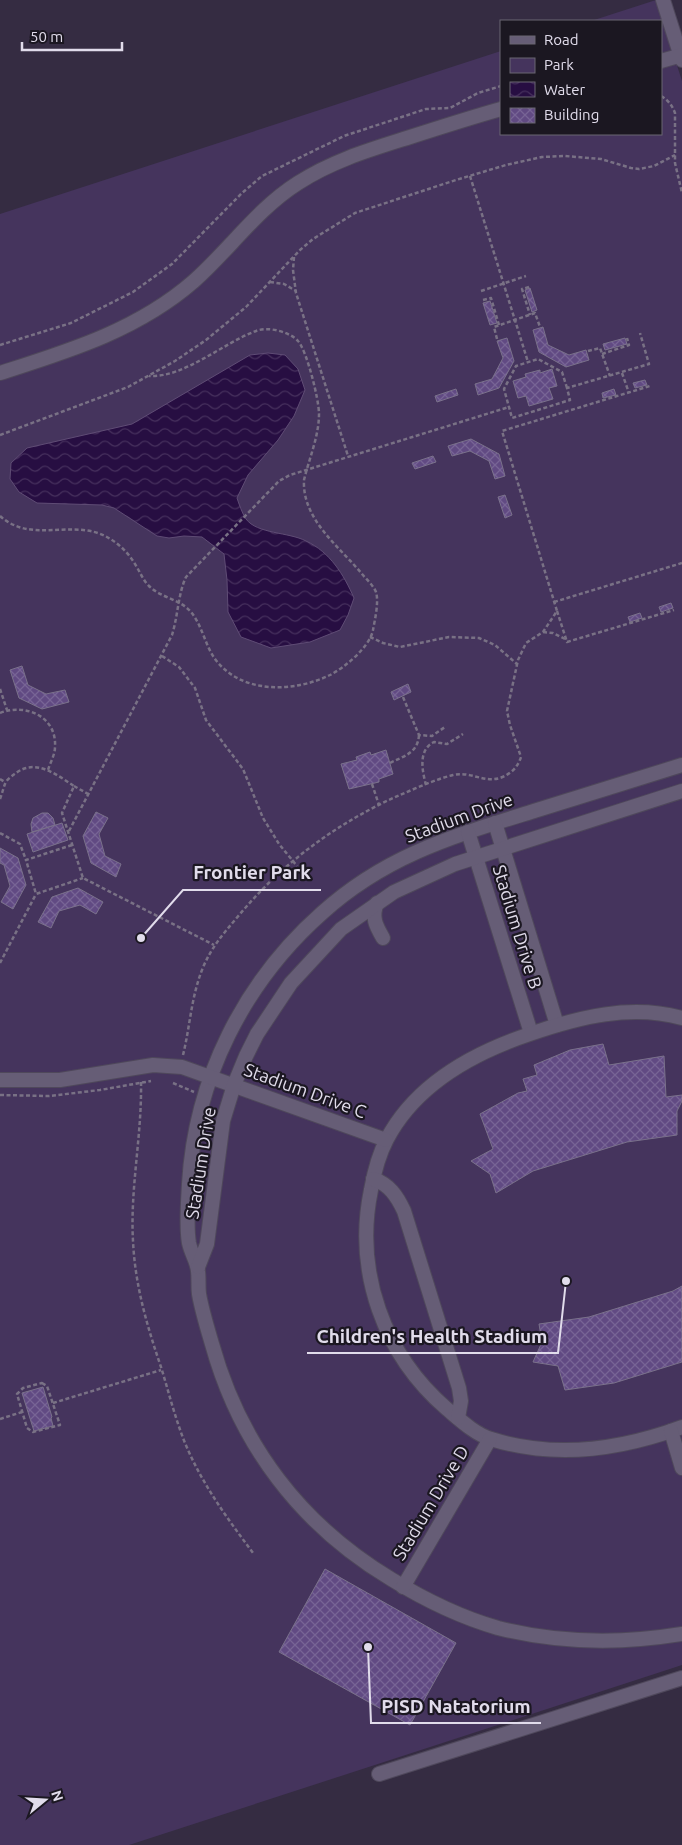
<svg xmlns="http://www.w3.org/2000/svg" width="682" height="1845" font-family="Ubuntu,sans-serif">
	<defs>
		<pattern id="water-waves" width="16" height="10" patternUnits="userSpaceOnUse" patternTransform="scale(1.25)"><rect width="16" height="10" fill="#270e42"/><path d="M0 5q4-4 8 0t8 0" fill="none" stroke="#46305d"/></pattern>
		<pattern id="building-cross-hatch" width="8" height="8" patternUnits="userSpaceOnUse" patternTransform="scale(1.25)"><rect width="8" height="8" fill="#614a83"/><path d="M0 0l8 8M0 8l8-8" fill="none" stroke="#776495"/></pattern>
	</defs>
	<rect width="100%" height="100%" fill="#352c42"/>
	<polygon fill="#45345d" points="656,0 682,81 682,1665 129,1845 0,1845 0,214 501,51 501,134 661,134 661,21 591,21"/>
	<path fill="url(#water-waves)" stroke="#5f4c75" d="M 268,353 L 285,355 L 298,369 L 305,390 L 294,416 L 278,440 L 248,475 L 237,498 C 239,504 242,513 246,519 C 257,534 289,532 306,541 C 330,552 344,575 354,598 L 348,615 L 340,630 L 310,642 L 271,648 L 241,637 L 228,612 L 227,580 L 224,554 L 202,537 L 184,536 L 169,538 L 157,536 L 114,508 L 102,505 L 37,503 L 19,492 L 10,479 L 11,463 L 27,448 L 132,424 L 250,355 Z"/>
	<g fill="url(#building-cross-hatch)" stroke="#7a718b">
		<polygon points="530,288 537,310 532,312 525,290"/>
		<polygon points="490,301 497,323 490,325 483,303"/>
		<polygon points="543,327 548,345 569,355 586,350 589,360 566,367 539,352 533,330"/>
		<polygon points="507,338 514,361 499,388 478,395 475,384 492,379 503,358 497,341"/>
		<polygon points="625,338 627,344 605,350 603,344"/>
		<polygon points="552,369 557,386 549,388 553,399 529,406 526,396 518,398 513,381 526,377 525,374 540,370 540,373"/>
		<polygon points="645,380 647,385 635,388 633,383"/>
		<polygon points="456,389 458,395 437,402 435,396"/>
		<polygon points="614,389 616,395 603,398 602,393"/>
		<polygon points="471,439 499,454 505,476 495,479 489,461 470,451 452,456 448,446"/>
		<polygon points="433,456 436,462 415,469 412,463"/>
		<polygon points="505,495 512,515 505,518 498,497"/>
		<polygon points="671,603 673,608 661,612 659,607"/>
		<polygon points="640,613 642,618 630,622 628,617"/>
		<polygon points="22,666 28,685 46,694 65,690 69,702 42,709 19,698 10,670"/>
		<polygon points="408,684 411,692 394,700 391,692"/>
		<polygon points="386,750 393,774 379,779 379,782 349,789 341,764 357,760 356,757 370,752 371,755"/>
		<polygon points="96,812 108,818 99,834 105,856 121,864 116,877 91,863 83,836"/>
		<polygon points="42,813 48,813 53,818 55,825 32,832 31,824 33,818"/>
		<polygon points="62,823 68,840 33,852 27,834"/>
		<polygon points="0,848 18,858 26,885 13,909 1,902 10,886 4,865 0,863"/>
		<polygon points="78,888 103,902 96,914 80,905 59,911 51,928 38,922 52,897"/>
		<polygon points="603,1044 609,1065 664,1056 666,1097 682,1095 682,1101 677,1111 677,1135 627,1142 533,1171 496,1193 490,1174 471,1161 493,1149 480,1114 518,1093 527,1091 523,1079 537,1075 534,1065 570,1050"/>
		<polygon points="682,1286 682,1362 614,1383 565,1390 558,1366 533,1362 542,1342 539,1324 589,1317 673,1291"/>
		<polygon points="43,1387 52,1417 51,1418 53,1426 34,1431 22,1393"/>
		<polygon points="325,1569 456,1643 410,1725 279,1652"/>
	</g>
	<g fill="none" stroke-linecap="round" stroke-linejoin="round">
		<g stroke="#4f485b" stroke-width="16">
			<g id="minor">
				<polyline points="663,0 682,60"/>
				<polyline points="661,61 682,55"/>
				<path d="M 0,373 C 69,351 138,330 194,281 C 230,249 257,209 298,183 C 332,161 369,150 407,138 C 438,128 469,118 501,109"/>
				<path d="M 682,765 C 633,780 583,796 534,811 C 454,836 386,855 322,913 C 244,982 195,1079 189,1184 C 188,1202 186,1226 189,1243 C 191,1253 197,1261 198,1271 C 199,1279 198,1286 199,1294 C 202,1311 207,1327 212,1344 C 240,1445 301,1525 391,1579 C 425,1600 460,1617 498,1628 C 558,1643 621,1644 682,1634"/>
				<polyline points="495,823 557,1025"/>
				<polyline points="468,832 531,1033"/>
				<path d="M 377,903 C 371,917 376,926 383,938"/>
				<path d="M 682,1018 C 631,1004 579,1017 530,1034 C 473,1053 416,1084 387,1139 C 379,1154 374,1173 371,1190 C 354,1272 384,1355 447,1409 C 460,1420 475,1434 491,1439 C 555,1459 620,1450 682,1427"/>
				<polyline points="0,1080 60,1080 153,1065 182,1067 386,1140"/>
				<path d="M 373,1179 C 389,1184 397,1196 404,1211 L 459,1388 L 461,1401 L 458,1418"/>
				<polyline points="198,1267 207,1244 223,1121 234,1085 246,1056 257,1034 291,983 341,929 394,892 455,864 682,791"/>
				<polyline points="671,1431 682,1468"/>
				<polyline points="403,1587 490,1439"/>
				<polyline points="379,1774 682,1678"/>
			</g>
		</g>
		<g stroke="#797185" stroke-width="2.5" stroke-dasharray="4 2.5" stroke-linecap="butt">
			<path d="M 661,96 C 668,100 672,105 675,113 L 675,163 L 682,193"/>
			<polyline points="470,176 528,362"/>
			<polyline points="294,257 293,270 296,293 348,456"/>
			<polyline points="270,282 284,284 296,291"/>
			<polyline points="529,287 522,289 530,315"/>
			<polyline points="481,291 526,276"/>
			<polyline points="483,300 491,298 499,325"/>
			<polyline points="497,339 494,327 535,313 540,327"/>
			<polyline points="0,345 71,323 133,292 172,264 242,193 262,176 344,136 426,109 450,108 478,93 501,86"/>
			<polyline points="588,351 600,348 610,376"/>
			<polyline points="602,354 629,345 627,338"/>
			<polyline points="622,373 629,393"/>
			<polyline points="567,388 562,372 538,359 516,366 504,389 512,418 570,400 567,388 649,364 640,333"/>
			<polyline points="0,435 128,387 175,361 206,340 246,307 300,250 313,239 355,213 456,180 506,165 542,157 565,156 601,159 631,168 639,169 654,166 675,155"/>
			<path d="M 0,516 C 31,544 71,519 105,536 C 117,542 128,552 135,564 C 140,572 143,580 149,586 C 161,598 180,599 191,612 C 202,625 205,645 215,659 C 241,694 293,693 330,675 C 344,668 370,647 373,630 C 375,619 379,602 376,592 C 373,585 367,580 362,574 C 340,547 302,520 304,480 C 309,459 319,436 319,414 C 319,400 307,351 298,341 C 290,332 268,326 256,331 C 223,343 184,378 149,376"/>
			<polyline points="554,602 682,563"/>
			<polyline points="557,611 567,642 674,610"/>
			<polyline points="543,632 553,633 565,639"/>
			<polyline points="370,637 383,643 400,647 449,637 479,638 495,645 517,664"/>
			<polyline points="162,656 179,667 195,688 206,720 243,769 263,818 279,844 297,866"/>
			<polyline points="0,689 7,710"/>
			<polyline points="403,697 419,735 432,736 445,727"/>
			<path d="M 0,713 C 25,703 57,716 55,747 C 55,755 50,763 48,770"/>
			<path d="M 390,763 C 404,756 418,753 419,735"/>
			<polyline points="0,779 5,782"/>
			<polyline points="372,784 379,805"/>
			<path d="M 426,785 C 422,770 418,750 434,742 L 447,744 L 463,734"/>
			<polyline points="74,786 88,794"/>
			<path d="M 0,799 C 2,794 3,789 5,784 C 6,780 12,776 16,773 C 36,758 57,775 74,786 L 62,813 L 83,878 L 214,945"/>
			<path d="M 69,831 L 172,635 C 178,616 178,594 186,577 L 279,481 L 290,475 L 509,407"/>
			<polyline points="0,833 20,844 26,860"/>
			<polyline points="72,845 26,860 36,894 83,878"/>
			<polyline points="0,963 36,894"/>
			<path d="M 183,1055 C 190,1027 191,998 202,970 C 211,947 224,933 240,914 C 282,864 333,826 393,798 C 412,790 433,780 453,775 C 474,770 489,789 511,772 C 516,768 519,763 521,757 L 510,725 L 507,711 L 518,660 L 526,643 L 543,632 L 557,611 L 502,431 L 650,386"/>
			<path d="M 141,1082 C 142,1136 130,1188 133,1241 C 135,1285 147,1326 161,1367 C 169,1393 175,1418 185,1443 C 202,1484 227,1518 253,1553"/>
			<polyline points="173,1083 194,1092"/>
			<polyline points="0,1095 49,1096 100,1090 151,1081"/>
			<polygon points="42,1383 47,1386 60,1425 33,1432 27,1428 17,1394 23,1388"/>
			<polyline points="53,1403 161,1370"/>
			<polyline points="0,1419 22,1412"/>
		</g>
		<use href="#minor" stroke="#665d76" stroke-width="14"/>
	</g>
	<g text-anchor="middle" stroke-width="4.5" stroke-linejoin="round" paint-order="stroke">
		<g font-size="18" fill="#e1dceb" stroke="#1b1721">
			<text transform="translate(459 818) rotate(-20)" y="6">Stadium Drive</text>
			<text transform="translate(517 927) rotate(73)" y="6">Stadium Drive B</text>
			<text transform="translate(305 1091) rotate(20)" y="6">Stadium Drive C</text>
			<text transform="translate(201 1163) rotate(-81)" y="6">Stadium Drive</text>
			<text transform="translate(431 1503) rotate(-59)" y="6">Stadium Drive D</text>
		</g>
	</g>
	<path fill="none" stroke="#e1dceb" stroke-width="2" d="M141 938L183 890H321M566 1281L558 1353H307M368 1647L371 1723H541"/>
	<g fill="#e1dceb" stroke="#1b1721" stroke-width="2">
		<circle cx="141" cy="938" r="5"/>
		<circle cx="566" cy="1281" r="5"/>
		<circle cx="368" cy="1647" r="5"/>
	</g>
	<g font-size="19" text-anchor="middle" font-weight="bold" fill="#e1dceb" stroke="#1b1721" stroke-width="4.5" stroke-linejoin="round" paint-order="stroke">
		<text x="252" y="879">Frontier Park</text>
		<text x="432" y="1343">Children's Health Stadium</text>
		<text x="456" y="1713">PISD Natatorium</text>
	</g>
	<rect x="500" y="20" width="162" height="115" fill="#1b1721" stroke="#6a6672"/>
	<rect x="510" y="36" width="25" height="8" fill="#665d76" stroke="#6a6672"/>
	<text x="544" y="45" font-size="15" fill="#e1dceb">Road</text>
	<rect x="510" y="58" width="25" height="15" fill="#45345d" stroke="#6a6672"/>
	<text x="544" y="70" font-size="15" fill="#e1dceb">Park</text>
	<rect x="510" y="82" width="25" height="15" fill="url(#water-waves)" stroke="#6a6672"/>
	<text x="544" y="95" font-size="15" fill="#e1dceb">Water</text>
	<rect x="510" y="108" width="25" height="15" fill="url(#building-cross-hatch)" stroke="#6a6672"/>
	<text x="544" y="120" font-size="15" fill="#e1dceb">Building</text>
	<g transform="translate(45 1800) rotate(72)" stroke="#1b1721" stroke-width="4" paint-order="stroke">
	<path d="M0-4L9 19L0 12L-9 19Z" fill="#e1dceb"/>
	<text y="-8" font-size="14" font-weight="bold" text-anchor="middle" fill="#e1dceb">N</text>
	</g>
	<path d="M22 42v8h100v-8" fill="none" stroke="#e1dceb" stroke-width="2.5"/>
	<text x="30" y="42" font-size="15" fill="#e1dceb" stroke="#1b1721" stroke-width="4" paint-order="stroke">50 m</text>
</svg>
